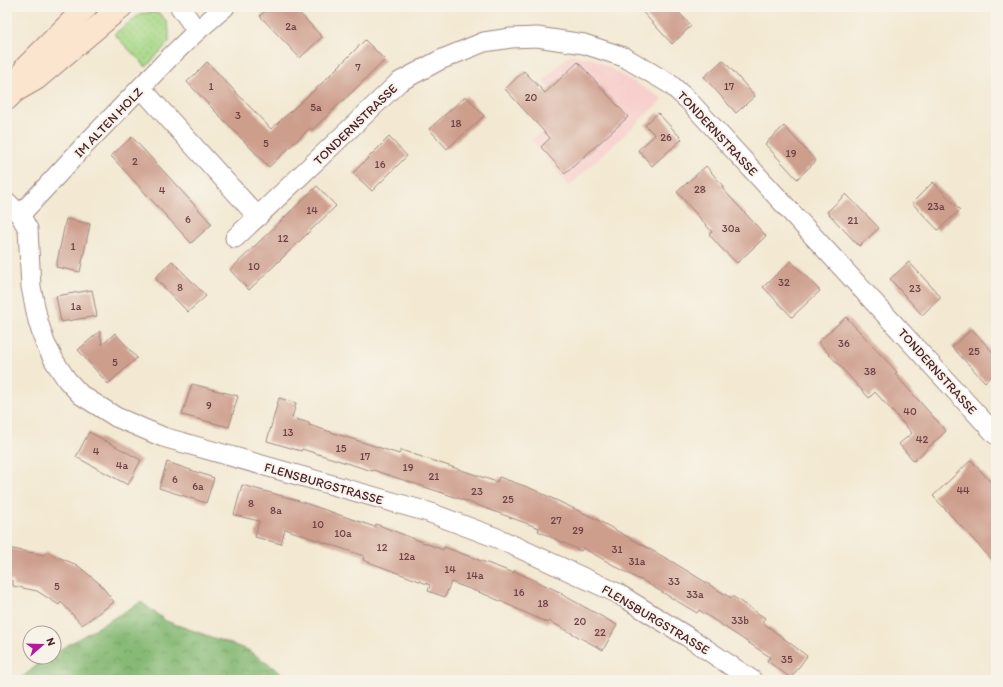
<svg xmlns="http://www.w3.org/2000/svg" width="1003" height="687" font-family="Itim,sans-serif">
	<defs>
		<pattern id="grass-dots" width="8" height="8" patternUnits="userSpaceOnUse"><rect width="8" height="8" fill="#a8d988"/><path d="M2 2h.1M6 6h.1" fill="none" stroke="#92ba76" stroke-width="1.8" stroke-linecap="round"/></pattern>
		<pattern id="forest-crowns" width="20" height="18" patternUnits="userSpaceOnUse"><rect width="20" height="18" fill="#86b974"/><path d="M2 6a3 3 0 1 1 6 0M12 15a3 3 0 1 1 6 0" fill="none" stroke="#70965f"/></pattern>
	</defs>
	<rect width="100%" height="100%" fill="#f7f3e8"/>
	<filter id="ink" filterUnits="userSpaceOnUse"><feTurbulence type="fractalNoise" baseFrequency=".025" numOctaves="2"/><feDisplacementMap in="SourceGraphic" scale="8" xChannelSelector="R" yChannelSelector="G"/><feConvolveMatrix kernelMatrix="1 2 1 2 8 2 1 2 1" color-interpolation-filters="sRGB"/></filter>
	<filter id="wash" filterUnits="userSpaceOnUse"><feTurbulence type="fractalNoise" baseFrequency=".012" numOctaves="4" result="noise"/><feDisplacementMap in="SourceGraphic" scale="16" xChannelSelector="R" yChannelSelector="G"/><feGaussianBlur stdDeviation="0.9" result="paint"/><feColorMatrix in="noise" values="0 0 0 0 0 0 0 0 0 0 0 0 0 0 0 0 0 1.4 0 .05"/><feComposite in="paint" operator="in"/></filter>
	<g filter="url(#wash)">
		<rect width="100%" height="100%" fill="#f3e9d3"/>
		<polygon fill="#f7d0cd" points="570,54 596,60 663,99 569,186 532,140 567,108 543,81"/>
		<polygon fill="url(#grass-dots)" stroke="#797c5a" points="150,12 160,14 166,20 169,30 169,42 146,67 114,34 140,14"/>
		<polygon fill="url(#forest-crowns)" stroke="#686c50" points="141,602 166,621 248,650 291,680 19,680 47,657 54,657 54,653"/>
		<g id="blocks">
			<g fill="#ce9e8d">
				<polygon points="269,7 294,7 322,37 300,58 260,16"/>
				<polygon points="638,7 674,7 691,26 672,44"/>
				<polygon points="365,40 385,60 350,94 312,130 310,128 269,167 187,82 207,62 271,129 320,85"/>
				<polygon points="723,60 755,96 736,113 704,77"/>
				<polygon points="578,62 628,117 565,174 541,147 550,138 505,89 524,71 545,93"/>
				<polygon points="466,96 484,116 447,149 429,129"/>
				<polygon points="658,113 682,139 652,166 638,150 655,135 645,125"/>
				<polygon points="784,126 816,161 797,179 765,144"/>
				<polygon points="132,137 212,224 191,243 111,156"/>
				<polygon points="389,137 407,156 372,191 353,173"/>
				<polygon points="706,166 724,187 722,188 766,236 737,263 720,247 709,234 712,232 677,192"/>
				<polygon points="933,182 960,210 938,230 912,203"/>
				<polygon points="317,186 336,206 249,290 230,270"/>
				<polygon points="846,194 879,228 859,246 827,212"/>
				<polygon points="66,219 90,224 80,272 56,267"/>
				<polygon points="172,261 206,296 188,312 155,278"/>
				<polygon points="791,261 820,291 792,317 763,287"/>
				<polygon points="909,262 941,297 922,315 890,279"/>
				<polygon points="92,290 97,316 61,322 56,296"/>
				<polygon points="846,317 897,372 895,374 946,431 914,461 899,444 912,433 875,392 869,398 818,342"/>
				<polygon points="972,329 996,356 996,372 985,382 952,347"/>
				<polygon points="100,331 102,345 115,333 137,358 108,384 78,350"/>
				<polygon points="192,384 238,396 229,427 182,415"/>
				<polygon points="279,398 296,403 292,418 309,423 309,425 399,454 401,450 497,482 499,477 530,488 594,518 671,561 731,598 732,596 765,618 762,622 807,656 791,678 767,661 770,657 699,610 697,613 640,579 640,580 583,548 581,551 538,531 539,528 458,498 373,470 372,471 302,449 301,451 267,441"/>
				<polygon points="89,432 141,460 128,485 76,457"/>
				<polygon points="971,460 996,488 996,564 933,496"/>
				<polygon points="167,462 214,478 206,503 159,488"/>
				<polygon points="242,485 293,499 375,527 376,524 443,550 444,547 514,573 514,571 562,593 561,594 617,625 603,650 549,621 548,623 489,596 451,582 445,597 428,591 430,585 363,560 364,556 285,529 281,544 255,537 259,521 234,515"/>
				<polygon points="7,548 44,555 46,552 77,565 100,584 114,602 82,625 61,602 59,605 37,591 13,586 13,581 7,580"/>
			</g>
		</g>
	</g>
	<g filter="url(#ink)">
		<use href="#blocks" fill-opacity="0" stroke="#9e847f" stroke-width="1"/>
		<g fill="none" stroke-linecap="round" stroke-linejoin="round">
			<g stroke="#9e847f" stroke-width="21">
				<g id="minor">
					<polyline points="180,7 197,31"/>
					<polyline points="141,88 258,217"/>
					<polyline points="7,202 20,215 28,229 31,287 38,321 45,343 55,362 67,380 81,395 116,417 163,437 428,512 497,538 617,593 688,637 752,680"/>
					<polyline points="20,215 83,147 169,58 197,31 225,7"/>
					<polyline points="235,238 399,82 440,60 484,42 511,38 537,37 584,44 624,57 670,84 689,101 996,435"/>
				</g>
			</g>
			<g stroke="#9e847f" stroke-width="24">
				<g id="secondary">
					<polyline points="15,91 26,67 86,7"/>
					<polyline points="7,99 15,91 36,79 121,7"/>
				</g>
			</g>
			<use href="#minor" stroke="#fff" stroke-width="19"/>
			<use href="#secondary" stroke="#fbe5cf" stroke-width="22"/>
		</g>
	</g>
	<g text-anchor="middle" stroke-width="4" stroke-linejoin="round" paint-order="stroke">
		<g font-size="11" fill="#6b3f44">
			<text x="291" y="30">2a</text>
			<text x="358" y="71">7</text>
			<text x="211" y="90">1</text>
			<text x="729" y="90">17</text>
			<text x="531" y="101">20</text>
			<text x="316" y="111">5a</text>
			<text x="238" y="119">3</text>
			<text x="456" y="127">18</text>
			<text x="666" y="141">26</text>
			<text x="266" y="147">5</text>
			<text x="791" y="157">19</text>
			<text x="135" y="165">2</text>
			<text x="380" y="168">16</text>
			<text x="700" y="193">28</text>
			<text x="162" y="194">4</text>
			<text x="936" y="210">23a</text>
			<text x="312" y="214">14</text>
			<text x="188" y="223">6</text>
			<text x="853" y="224">21</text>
			<text x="731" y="232">30a</text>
			<text x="283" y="242">12</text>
			<text x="73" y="250">1</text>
			<text x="254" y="270">10</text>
			<text x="784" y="286">32</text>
			<text x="180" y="291">8</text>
			<text x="915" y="292">23</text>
			<text x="76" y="310">1a</text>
			<text x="844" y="347">36</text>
			<text x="974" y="355">25</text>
			<text x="115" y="366">5</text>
			<text x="870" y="375">38</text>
			<text x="209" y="409">9</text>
			<text x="910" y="415">40</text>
			<text x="288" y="436">13</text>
			<text x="922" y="443">42</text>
			<text x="341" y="452">15</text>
			<text x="96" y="455">4</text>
			<text x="365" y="460">17</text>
			<text x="122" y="469">4a</text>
			<text x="408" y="471">19</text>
			<text x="434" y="480">21</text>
			<text x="175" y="483">6</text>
			<text x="198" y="490">6a</text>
			<text x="963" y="494">44</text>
			<text x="477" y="495">23</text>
			<text x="508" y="503">25</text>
			<text x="251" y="507">8</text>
			<text x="276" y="514">8a</text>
			<text x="556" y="524">27</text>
			<text x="318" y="528">10</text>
			<text x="578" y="534">29</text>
			<text x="343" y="537">10a</text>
			<text x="382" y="551">12</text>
			<text x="617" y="553">31</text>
			<text x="407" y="560">12a</text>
			<text x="637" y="565">31a</text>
			<text x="450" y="573">14</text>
			<text x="475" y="579">14a</text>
			<text x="674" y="585">33</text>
			<text x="57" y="590">5</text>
			<text x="519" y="596">16</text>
			<text x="695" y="598">33a</text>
			<text x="543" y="607">18</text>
			<text x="740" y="624">33b</text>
			<text x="580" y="625">20</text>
			<text x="600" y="636">22</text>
			<text x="787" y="663">35</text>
		</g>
		<g font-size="13" fill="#4a1f2b" stroke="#f7f3e8">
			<text transform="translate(108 122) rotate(-46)" y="5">IM ALTEN HOLZ</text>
			<text transform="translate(355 124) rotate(-44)" y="5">TONDERNSTRASSE</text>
			<text transform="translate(718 133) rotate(47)" y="5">TONDERNSTRASSE</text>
			<text transform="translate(938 371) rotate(48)" y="5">TONDERNSTRASSE</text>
			<text transform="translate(324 483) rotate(16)" y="5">FLENSBURGSTRASSE</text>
			<text transform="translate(656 619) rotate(31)" y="5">FLENSBURGSTRASSE</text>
		</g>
	</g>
	<rect width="1003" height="687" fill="none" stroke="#f7f3e8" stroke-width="24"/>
	<g transform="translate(42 645) rotate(70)"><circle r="19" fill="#f7f3e8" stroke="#b29e9c"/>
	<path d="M0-3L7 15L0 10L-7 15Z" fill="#b5179e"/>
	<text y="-6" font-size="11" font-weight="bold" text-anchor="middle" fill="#4a1f2b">N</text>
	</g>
</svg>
